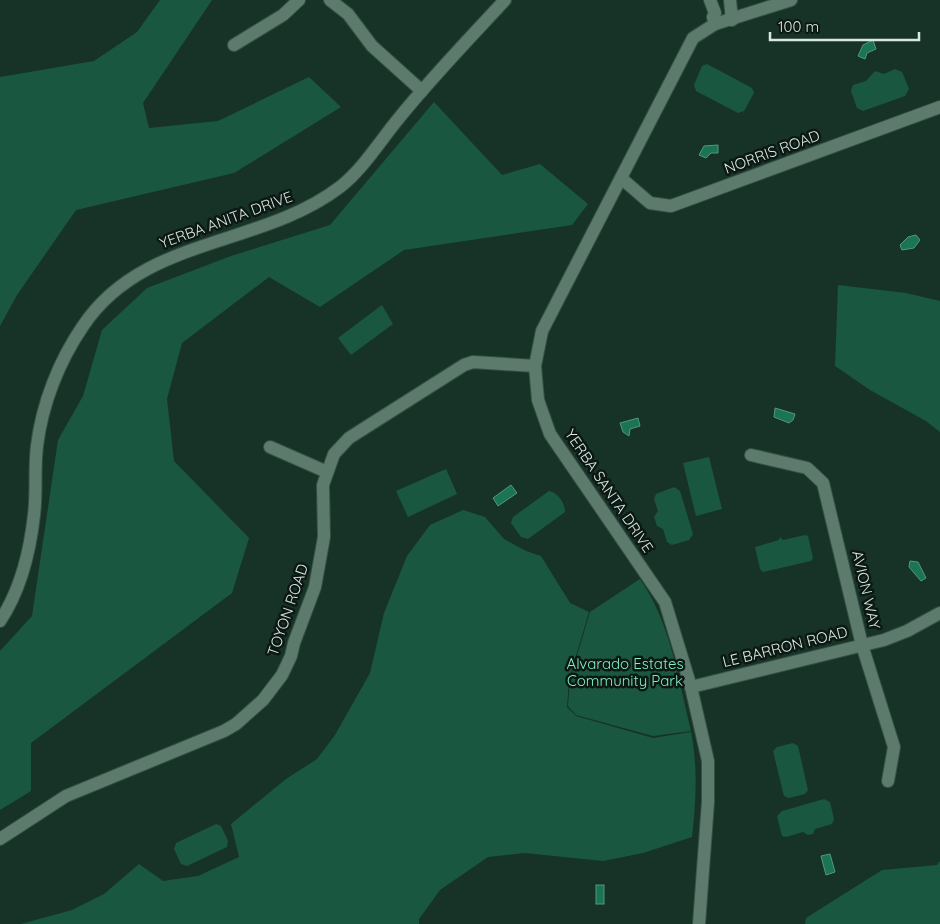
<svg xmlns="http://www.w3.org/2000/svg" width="940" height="924" font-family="Quicksand,sans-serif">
	<rect width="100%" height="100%" fill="#173328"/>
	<g fill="#1a5740">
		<polygon points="160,0 212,0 143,103 149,128 218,121 309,77 341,107 234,173 76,210 17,295 0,326 0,77 94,61 137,32"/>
		<polygon points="707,64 752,88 754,93 744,111 738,113 696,91 694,85 702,66"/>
		<polygon points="895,69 902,72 909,89 905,96 863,111 857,108 851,91 853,85 866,81 875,71 884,74"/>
		<polygon points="434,102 502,175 540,164 588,204 572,225 404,250 320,307 269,277 182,343 167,399 174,461 249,538 232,593 31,743 31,791 0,810 0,651 32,616 58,440 83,396 102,330 147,288 231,256 330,225"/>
		<polygon points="838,285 906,293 940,301 940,432 926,421 870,390 835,366"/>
		<polygon points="382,305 393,324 351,355 338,338"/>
		<polygon points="709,457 722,509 696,516 683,463"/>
		<polygon points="446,469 457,494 408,517 396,491"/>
		<polygon points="674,487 680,491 693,534 689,540 672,545 667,542 663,529 657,526 654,517 658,511 654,499 656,494"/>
		<path d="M 549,491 C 558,493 565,503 565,512 L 528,539 L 521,537 L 511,523 L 513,517 Z"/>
		<path d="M 463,510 L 485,517 L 504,539 L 526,551 L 541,556 L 570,603 L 589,612 L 569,679 L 567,707 L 576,716 L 653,738 L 691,732 C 698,768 696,801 692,837 L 643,853 L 603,861 L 525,853 L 488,857 L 440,890 L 419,919 L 419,924 L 21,924 L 72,910 L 104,894 L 139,864 L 163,881 L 198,876 L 239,857 L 231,824 L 286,779 L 317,759 L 335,735 L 370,673 L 384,613 L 407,556 L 430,525 Z"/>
		<polygon points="805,535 808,536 813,558 811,561 763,572 760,569 755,547 779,540 780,537 783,540"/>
		<path d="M 640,579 C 671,624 678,678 691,731 L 653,736 L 576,715 L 568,706 L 570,679 L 590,612 Z"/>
		<polygon points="793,743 798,746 808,790 805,794 789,798 784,796 773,751 777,747"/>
		<polygon points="824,799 830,802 834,819 832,824 815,829 813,834 808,835 803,832 786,837 782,836 777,816 782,811"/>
		<polygon points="216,824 221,826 228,841 227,847 187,866 181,864 174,849 176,843"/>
		<polygon points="940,861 940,924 805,924 806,918 882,870 937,865"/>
	</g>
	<g fill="#1a7455" stroke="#53977f">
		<polygon points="873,40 876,49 867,53 865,59 858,56 863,45"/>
		<polygon points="718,145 718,153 711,153 706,158 699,155 704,146"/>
		<polygon points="916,235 920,240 914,248 902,250 900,245 908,237"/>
		<polygon points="775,408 795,414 793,420 789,423 774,417"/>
		<polygon points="638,418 640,426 630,429 629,436 623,432 620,423"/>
		<polygon points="511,485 517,493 498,506 493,498"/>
		<polygon points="910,561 918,562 926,578 921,581 909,567"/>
		<polygon points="830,854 835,872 826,875 821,856"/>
		<rect x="596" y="885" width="8" height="19"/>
	</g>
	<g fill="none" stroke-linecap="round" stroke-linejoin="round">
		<g stroke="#385147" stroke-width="14">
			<g id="minor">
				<polyline points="330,0 348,14 372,46 422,91"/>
				<polyline points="710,0 715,13 713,17 715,24"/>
				<polyline points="730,0 732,20"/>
				<polyline points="234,45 283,15 299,0"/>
				<polyline points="621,178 650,203 671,206 940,107"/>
				<polyline points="270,447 327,472"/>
				<polyline points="751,455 807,468 823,483 862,645 894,747 888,781"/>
				<path d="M 0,621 C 20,591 30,551 34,515 C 37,492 34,469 37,446 C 42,404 59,361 83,326 C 143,236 260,248 340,187 C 363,169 380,141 399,118 C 432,77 469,39 505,0"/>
				<polyline points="691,687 884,640 907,631 940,613"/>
				<polyline points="0,839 66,796 224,731 236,724 263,700 282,675 291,656 294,643 315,587 324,537 323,485 334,454 349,438 464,365 473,362 535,366"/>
				<polyline points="699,924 708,802 708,761 691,687 665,602 550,434 538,400 535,366 542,331 693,38 715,24 791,0"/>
			</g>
		</g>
		<use href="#minor" stroke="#5d7b6d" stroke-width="12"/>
	</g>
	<g text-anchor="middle" stroke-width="5" stroke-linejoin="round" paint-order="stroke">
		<g font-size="15" fill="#d9e9e1" stroke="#0c1813">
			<text transform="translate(772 152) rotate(-20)" y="5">NORRIS ROAD</text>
			<text transform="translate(226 220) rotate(-20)" y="5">YERBA ANITA DRIVE</text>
			<text transform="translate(609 491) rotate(56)" y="5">YERBA SANTA DRIVE</text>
			<text transform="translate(866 590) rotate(77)" y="5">AVION WAY</text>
			<text transform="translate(288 610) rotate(-71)" y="5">TOYON ROAD</text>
			<text transform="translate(785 647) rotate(-14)" y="5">LE BARRON ROAD</text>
		</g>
		<g font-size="15" fill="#7ff2c3" stroke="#0c1813">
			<text x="625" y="669">Alvarado Estates<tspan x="625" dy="17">Community Park</tspan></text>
		</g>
	</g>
	<path d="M770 32v8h149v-8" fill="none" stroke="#d9e9e1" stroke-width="2.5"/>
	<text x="778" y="32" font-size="15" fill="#d9e9e1" stroke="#0c1813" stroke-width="4" paint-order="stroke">100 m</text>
</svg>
